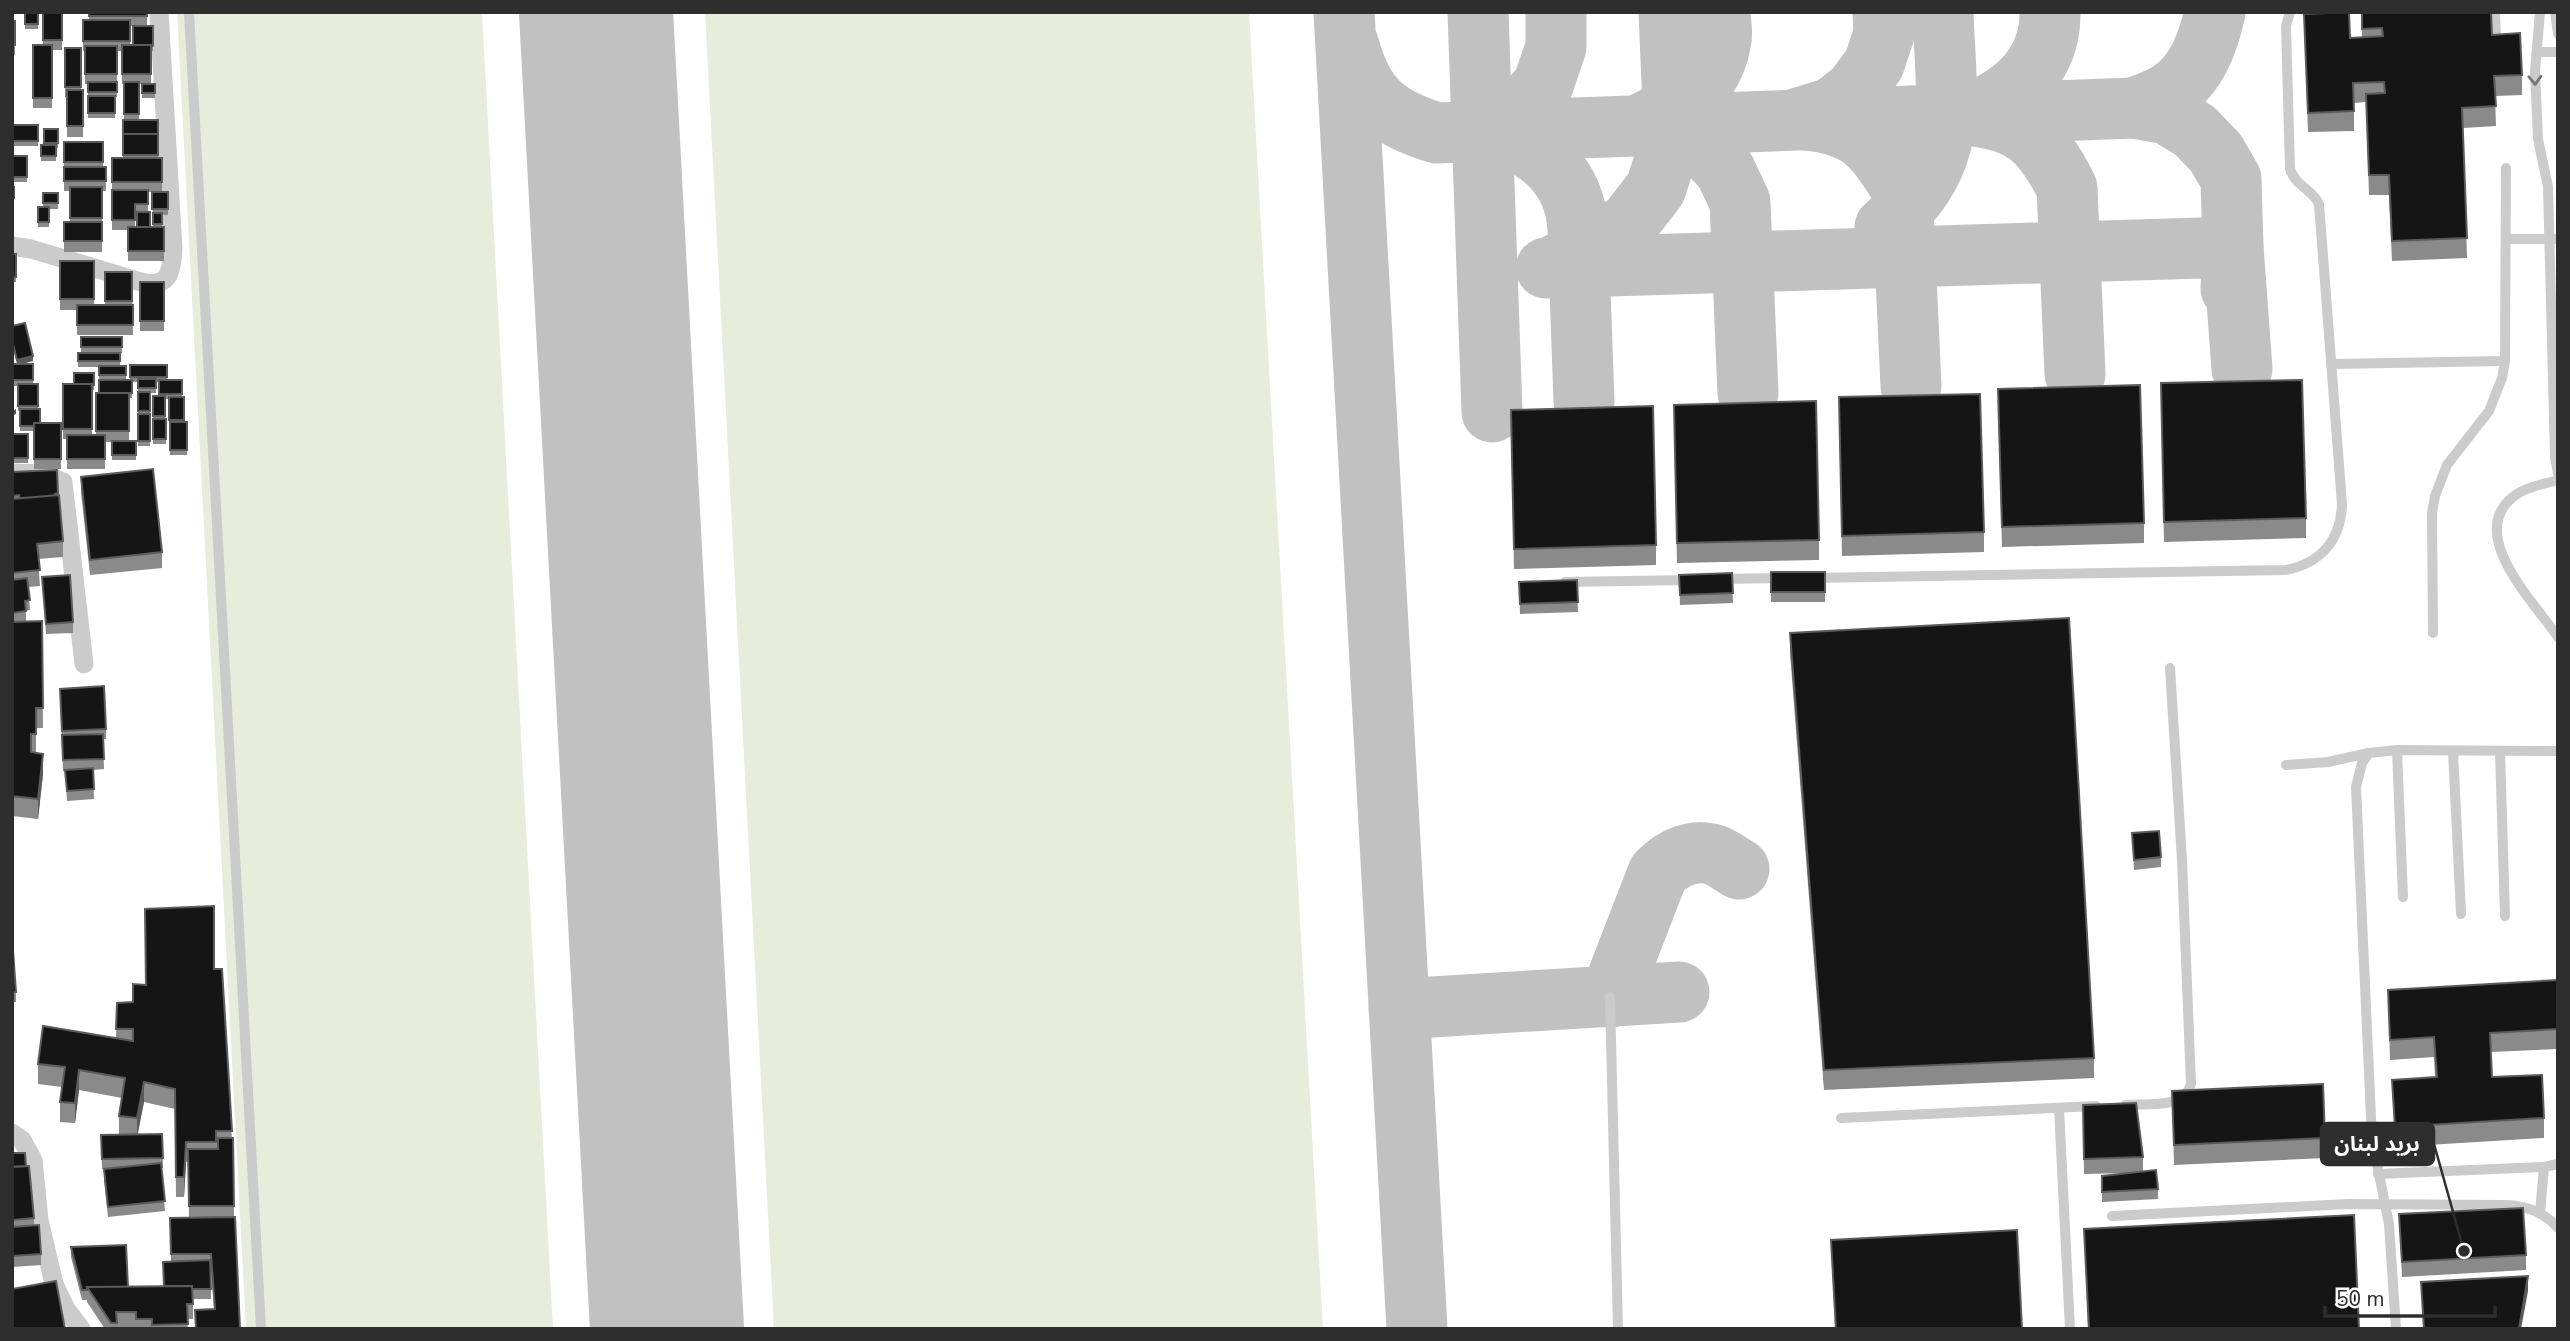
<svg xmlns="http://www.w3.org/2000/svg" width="2570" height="1341" font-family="'Nunito Sans','Noto Sans Arabic',sans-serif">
	<rect width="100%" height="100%" fill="#fff"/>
	<g fill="#e7edda">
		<polygon points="177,12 482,12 553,1329 246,1329"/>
		<polygon points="705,12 1249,12 1323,1329 774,1329"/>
	</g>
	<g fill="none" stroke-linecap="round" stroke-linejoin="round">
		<g stroke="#c1c1c1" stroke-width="61">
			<polyline points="1344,12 1417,1329"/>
			<polyline points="1478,12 1492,412"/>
			<path d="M 1556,12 L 1556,47 L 1543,85 L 1518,113 L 1482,131 C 1529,140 1570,168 1577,219 C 1580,242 1579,266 1580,289 C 1581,326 1583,364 1584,402"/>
			<path d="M 1720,12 C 1720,21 1723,32 1721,40 C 1713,89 1679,106 1639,125 L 1674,130 L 1701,145 L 1725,170 L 1740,202 L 1748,393"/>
			<path d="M 1883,12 L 1884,34 L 1874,64 L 1855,90 L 1832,108 L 1796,119 C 1856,123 1873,140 1902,190 L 1911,386"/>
			<path d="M 2050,12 C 2051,67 2012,98 1965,115 C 2022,120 2041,137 2067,188 L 2075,374"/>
			<path d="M 1349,46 C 1363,99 1387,118 1437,133 L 2134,108 L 2167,114 L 2195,131 L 2216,153 L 2231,179 L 2233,247 L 2242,369"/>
			<path d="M 2134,108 C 2146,103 2160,99 2170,92 C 2197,74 2208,43 2215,12"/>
			<path d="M 1885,227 C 1962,162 1946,102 1943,12"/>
			<polyline points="1557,264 1579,255 1629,223 1656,188 1674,130 1669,12"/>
			<polyline points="1546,268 2233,247 2231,289"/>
			<path d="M 1610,997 L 1658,873 C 1673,858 1693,848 1715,855 C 1723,858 1732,865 1739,869"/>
			<polyline points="1399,1009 1679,992"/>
		</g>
		<polyline stroke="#c1c1c1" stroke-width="154" points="596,12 667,1329"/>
		<g stroke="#cbcbcb" stroke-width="10">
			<polyline points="189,12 261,1329"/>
			<polyline points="2495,12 2496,37"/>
			<polyline points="2540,12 2535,71 2538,139 2548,187 2555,457 2558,474"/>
			<polyline points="2555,12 2558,34"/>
			<polyline points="2537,52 2558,52"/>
			<polyline points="2506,239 2558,239"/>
			<polyline points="2332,364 2505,361"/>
			<path d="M 2558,480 C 2544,484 2529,486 2517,494 C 2462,531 2534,602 2558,637"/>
			<path d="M 1814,578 L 2286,570 C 2321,563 2341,540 2342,504 L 2319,204 C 2312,189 2295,186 2290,169 L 2286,26 L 2290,12"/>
			<polyline points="1719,579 1781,578"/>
			<polyline points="1565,582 1690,580"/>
			<polyline points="2433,633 2432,513 2435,496 2447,465 2489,411 2502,378 2505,361 2506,168"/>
			<polyline points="2397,750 2403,897"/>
			<polyline points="2453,751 2461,914"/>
			<polyline points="2500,751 2505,916"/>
			<polyline points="2369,753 2362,763 2356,787 2372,1139 2389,1224 2396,1329"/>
			<polyline points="2286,765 2328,762 2369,753 2397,750 2558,751"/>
			<polyline points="1610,997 1618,1329"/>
			<path d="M 2125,1105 C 2146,1103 2184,1110 2191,1084 L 2182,860 L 2170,668"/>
			<polyline points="2059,1108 2070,1329"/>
			<polyline points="1841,1118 2096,1106"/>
			<polyline points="2378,1174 2544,1167 2558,1164"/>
			<polyline points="2540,1213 2544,1167"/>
			<path d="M 2112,1216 L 2348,1204 L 2504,1205 C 2525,1205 2544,1212 2558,1228"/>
		</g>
		<g stroke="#cbcbcb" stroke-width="19">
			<path d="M 12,246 L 31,249 L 141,282 C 169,288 171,274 173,249 L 159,12"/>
			<polyline points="12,473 44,474 63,482 84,664"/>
			<polyline points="12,1133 22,1140 33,1160 39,1220 54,1284 66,1309 81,1329"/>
		</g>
	</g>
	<g fill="#8a8a8a" fill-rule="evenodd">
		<rect x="25" y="12" width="13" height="17"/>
		<polygon points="43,12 62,12 62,50 52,50 52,108 33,108 33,45 43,45"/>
		<path d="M 89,12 L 147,12 L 147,26 L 153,26 L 153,51 L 151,51 L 151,84 L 155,84 L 155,98 L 142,98 L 142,84 L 139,84 L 139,119 L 124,119 L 124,84 L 122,84 L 122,51 L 117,51 L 117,97 L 115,97 L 115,118 L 88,118 L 88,84 L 85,84 L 85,51 L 83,51 L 83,20 L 89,20 ZM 130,26 L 133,26 L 133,45 L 130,45 Z"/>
		<polygon points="2361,12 2491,12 2492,35 2522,75 2522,95 2495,96 2496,126 2463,128 2467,258 2392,261 2389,195 2369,195 2366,102 2354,103 2354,131 2308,132 2304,14 2350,38 2362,37"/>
		<rect x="12" y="21" width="3" height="34"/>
		<polygon points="65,48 81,48 81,90 83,90 83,137 67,137 67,97 65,97"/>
		<path d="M 158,120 L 158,158 L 162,158 L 162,192 L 148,192 L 148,212 L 150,227 L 153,227 L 152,192 L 168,192 L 168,215 L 162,215 L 162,227 L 164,227 L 164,261 L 128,261 L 128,230 L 112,230 L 112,158 L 123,158 L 123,134 ZM 135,214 L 137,214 L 137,227 L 135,227 Z"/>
		<rect x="12" y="125" width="26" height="21"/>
		<polygon points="44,129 58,129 58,148 56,148 56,161 41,161 41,145 44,145"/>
		<polygon points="64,142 103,142 103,167 106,167 106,191 102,191 102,252 64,252 64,222 70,222 70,191 64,191"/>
		<rect x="12" y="156" width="15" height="26"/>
		<polygon points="43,193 58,193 58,209 49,209 49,227 38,227 38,207 43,207"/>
		<rect x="12" y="254" width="4" height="28"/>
		<polygon points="60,261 94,261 94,305 105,305 105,272 132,272 133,335 77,335 77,310 60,310"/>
		<rect x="140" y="282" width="24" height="49"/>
		<polygon points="12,326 33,361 20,364 33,364 33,384 38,384 38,409 40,423 61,423 61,469 34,469 34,431 20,431 20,411 18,411 18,386 12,386 12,364 17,364 12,345"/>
		<rect x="81" y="337" width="41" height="16"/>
		<polygon points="78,353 120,353 120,366 126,366 126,380 130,380 130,365 167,365 167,380 182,380 182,397 184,397 184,422 187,422 187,455 170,455 169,399 165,399 166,444 153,444 153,396 159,396 159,382 156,382 156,393 150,393 150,446 138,446 138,382 132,382 132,398 129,398 129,441 136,441 136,460 112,460 112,442 105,442 105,469 67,469 67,439 63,439 63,384 74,384 94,373 94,390 92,390 92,435 96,435 96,393 99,393 99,367 78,367"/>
		<polygon points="2161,403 2306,518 2306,538 2164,542"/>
		<polygon points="1998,409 2144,523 2144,543 2002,547"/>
		<polygon points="1839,417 1984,532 1984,552 1842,556"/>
		<polygon points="1674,425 1819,540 1819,560 1677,563"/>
		<polygon points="1511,430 1656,545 1656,565 1514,569"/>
		<rect x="12" y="434" width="16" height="29"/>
		<polygon points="57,470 58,495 63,541 63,557 38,559 40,586 28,587 30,610 26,611 26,621 42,621 43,728 36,728 36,753 43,774 38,819 12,816 12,472"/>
		<polygon points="81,477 162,552 162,568 90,575 81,492"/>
		<rect x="1771" y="572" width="54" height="30"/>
		<polygon points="1732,573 1733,603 1680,605 1679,575"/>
		<polygon points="42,577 73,622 73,633 46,634"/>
		<polygon points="1577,580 1578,612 1520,614 1519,582"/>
		<polygon points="1790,633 2094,1058 2094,1078 1824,1090 1790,653"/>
		<polygon points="60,699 106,729 106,739 103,739 104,769 93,770 94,799 67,801 65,771 63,771"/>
		<polygon points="2132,833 2161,857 2161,867 2134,870"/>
		<polygon points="12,937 16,992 16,1002 12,1002"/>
		<polygon points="214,969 232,1138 233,1138 234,1217 240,1329 196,1329 195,1310 214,1309 211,1269 211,1299 193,1299 193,1319 187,1319 188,1329 136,1329 136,1327 117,1327 117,1329 105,1329 87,1302 87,1300 82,1300 71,1257 71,1247 128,1287 164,1286 171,1261 170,1218 189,1218 188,1162 186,1162 184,1197 176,1197 175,1109 144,1102 137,1134 162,1134 163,1168 161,1168 165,1211 108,1217 104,1180 104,1169 102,1169 101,1135 119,1135 119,1116 122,1098 79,1090 75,1123 60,1122 60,1102 62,1087 38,1084 38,1064 116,1038 117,1003 133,1002 146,985"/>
		<polygon points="2558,980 2558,1049 2491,1052 2492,1077 2544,1118 2544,1138 2395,1147 2392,1080 2435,1077 2434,1057 2390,1060 2388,990"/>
		<polygon points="2172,1091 2325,1138 2325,1158 2174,1165"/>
		<polygon points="2083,1105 2143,1157 2143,1171 2158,1189 2158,1199 2102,1202 2102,1176 2127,1173 2084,1174"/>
		<polygon points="12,1153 26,1166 34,1218 34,1225 41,1254 41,1265 12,1267"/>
		<polygon points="2399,1214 2526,1255 2526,1270 2402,1277"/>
		<polygon points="2084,1229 2359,1329 2088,1329"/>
		<polygon points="1831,1240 2022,1329 1835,1329"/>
	</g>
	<g fill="#5b5b5b">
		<polygon points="33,356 33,361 17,365 17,360"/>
		<polygon points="16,409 16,414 12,416 12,411"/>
		<polygon points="43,754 43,774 38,819 38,799"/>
		<polygon points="79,1070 79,1090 75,1123 75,1103"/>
		<polygon points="144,1082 144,1102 137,1138 137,1118"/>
		<polygon points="186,1142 186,1162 184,1197 184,1177"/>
		<polygon points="2528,1276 2528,1291 2521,1329 2519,1329"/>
	</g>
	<g fill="#151515" stroke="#5b5b5b" stroke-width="2">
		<rect x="25" y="12" width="13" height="12"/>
		<rect x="43" y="12" width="19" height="28"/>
		<rect x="89" y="12" width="58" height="4"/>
		<polygon points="2349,12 2350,38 2383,36 2382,28 2362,29 2362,12 2491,12 2492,35 2520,33 2522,75 2494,76 2496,106 2462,108 2467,238 2392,241 2389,175 2369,175 2366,94 2385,93 2384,82 2353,83 2354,111 2308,113 2304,14"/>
		<rect x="83" y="20" width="47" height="21"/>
		<rect x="12" y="21" width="3" height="24"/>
		<polygon points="133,26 153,26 153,46 133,45"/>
		<rect x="33" y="45" width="19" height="53"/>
		<rect x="122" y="45" width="29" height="29"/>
		<rect x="85" y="46" width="32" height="28"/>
		<rect x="65" y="48" width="16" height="39"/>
		<rect x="88" y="82" width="29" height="10"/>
		<rect x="124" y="82" width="15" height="32"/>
		<rect x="142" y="84" width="13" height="9"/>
		<rect x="67" y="90" width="16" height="36"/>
		<rect x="88" y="96" width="27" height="17"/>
		<polygon points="123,120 158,120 158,136 158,134 123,134"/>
		<rect x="12" y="125" width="26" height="16"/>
		<rect x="44" y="129" width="14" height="14"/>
		<rect x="123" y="134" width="35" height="21"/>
		<rect x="64" y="142" width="39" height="20"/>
		<rect x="41" y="145" width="15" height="11"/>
		<rect x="12" y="156" width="15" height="21"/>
		<rect x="112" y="158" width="50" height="24"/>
		<rect x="64" y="167" width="42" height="14"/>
		<rect x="12" y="187" width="2" height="11"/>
		<rect x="70" y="187" width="32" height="31"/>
		<polygon points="112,190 148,190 148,204 135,204 135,220 112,220"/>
		<rect x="152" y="192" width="16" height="17"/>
		<rect x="43" y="193" width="15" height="10"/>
		<rect x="38" y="207" width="11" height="15"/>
		<rect x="137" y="212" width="13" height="15"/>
		<rect x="153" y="213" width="9" height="11"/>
		<rect x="64" y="222" width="38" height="19"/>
		<rect x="128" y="227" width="36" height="24"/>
		<rect x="12" y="254" width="4" height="23"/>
		<rect x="60" y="261" width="34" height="38"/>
		<rect x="105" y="272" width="27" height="29"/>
		<rect x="140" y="282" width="24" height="39"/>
		<rect x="77" y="305" width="56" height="20"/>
		<polygon points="25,323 33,356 17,360 12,340 12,326"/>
		<rect x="81" y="337" width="41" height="10"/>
		<rect x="78" y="353" width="42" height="8"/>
		<rect x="12" y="364" width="21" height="16"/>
		<rect x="130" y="365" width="37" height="12"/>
		<rect x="99" y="366" width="27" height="9"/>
		<polygon points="74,373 94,373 94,385 92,385 92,384 74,384"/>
		<rect x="138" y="379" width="18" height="9"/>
		<rect x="99" y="380" width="33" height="13"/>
		<rect x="159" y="380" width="23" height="14"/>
		<polygon points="2302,380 2306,518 2164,522 2161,383"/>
		<rect x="18" y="384" width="20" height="22"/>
		<rect x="63" y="384" width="29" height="45"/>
		<polygon points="2140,385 2144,523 2002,527 1998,389"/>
		<rect x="138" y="392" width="12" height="19"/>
		<rect x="96" y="393" width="33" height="38"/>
		<polygon points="1980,394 1984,532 1842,536 1839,397"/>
		<rect x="153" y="396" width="12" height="20"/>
		<rect x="169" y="397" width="15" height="23"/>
		<polygon points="1816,401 1819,540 1677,543 1674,405"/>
		<polygon points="1653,406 1656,545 1514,549 1511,410"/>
		<polygon points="20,409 40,409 40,423 34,423 34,426 20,426"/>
		<rect x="138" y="414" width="12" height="27"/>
		<rect x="153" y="419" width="13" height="20"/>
		<rect x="170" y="422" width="17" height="28"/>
		<rect x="34" y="423" width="27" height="36"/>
		<rect x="12" y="434" width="16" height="24"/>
		<rect x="67" y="435" width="38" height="24"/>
		<rect x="112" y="441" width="24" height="14"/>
		<polygon points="153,469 162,552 90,560 81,477"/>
		<polygon points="57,470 58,493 55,494 55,496 20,499 19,495 12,496 12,472"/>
		<polygon points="59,495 63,541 37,544 40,570 12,573 12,499"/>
		<rect x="1771" y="572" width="54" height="20"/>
		<polygon points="1732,573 1733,593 1680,595 1679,575"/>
		<polygon points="70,575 73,622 46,624 42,577"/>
		<polygon points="27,578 30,600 25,601 26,611 12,613 12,580"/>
		<polygon points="1577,580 1578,602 1520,604 1519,582"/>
		<polygon points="2069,618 2094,1058 1824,1070 1790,633"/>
		<polygon points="42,621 43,708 36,708 36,734 31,734 31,752 43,754 38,799 12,796 12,622"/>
		<polygon points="104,686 106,729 62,731 60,689"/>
		<polygon points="103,734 104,759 63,760 62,735"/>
		<polygon points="93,768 94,789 67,791 65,770"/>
		<polygon points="2159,831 2161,857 2134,860 2132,833"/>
		<polygon points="214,906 214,969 222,969 232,1131 216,1131 216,1142 186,1142 184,1177 176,1177 175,1089 144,1082 137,1118 119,1116 125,1078 79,1070 75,1103 60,1102 65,1067 38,1064 43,1026 133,1041 133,1029 116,1029 117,1003 133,1002 133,984 146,985 145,909"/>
		<polygon points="12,937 16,992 12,992"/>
		<polygon points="2558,980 2558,1029 2490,1033 2492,1077 2542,1075 2544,1118 2395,1127 2392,1080 2437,1077 2434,1037 2390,1040 2388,990"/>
		<polygon points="2323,1084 2325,1138 2174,1145 2172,1091"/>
		<polygon points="2136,1103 2143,1157 2084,1159 2083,1105"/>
		<polygon points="162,1134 163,1158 102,1159 101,1135"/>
		<polygon points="218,1138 233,1138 234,1206 189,1206 188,1149 218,1149"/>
		<polygon points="12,1153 25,1153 26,1166 12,1167"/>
		<polygon points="161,1163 165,1201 108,1207 104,1169"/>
		<polygon points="29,1166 34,1218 12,1220 12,1167"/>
		<polygon points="2156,1170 2158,1189 2102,1192 2102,1176"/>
		<polygon points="2523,1208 2526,1255 2402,1262 2399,1214"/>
		<polygon points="2354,1215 2359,1329 2089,1329 2084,1229"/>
		<polygon points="235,1217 240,1329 196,1329 195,1310 215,1309 211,1254 171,1254 170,1218"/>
		<polygon points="39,1225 41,1254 12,1256 12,1227"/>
		<polygon points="2017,1230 2022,1329 1836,1329 1831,1240"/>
		<polygon points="126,1245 128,1287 87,1287 87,1290 82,1290 71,1247"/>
		<polygon points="210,1260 211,1289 192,1289 192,1286 164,1286 163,1262"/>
		<polygon points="2528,1276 2519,1329 2424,1329 2421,1282"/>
		<polygon points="56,1281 65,1329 12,1329 12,1289"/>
		<polygon points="192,1286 193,1304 187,1304 188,1324 152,1325 152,1319 136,1319 136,1312 116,1312 117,1323 111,1323 87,1287"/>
	</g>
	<defs><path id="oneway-chevron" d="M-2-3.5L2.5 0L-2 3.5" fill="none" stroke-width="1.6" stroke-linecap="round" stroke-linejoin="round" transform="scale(1.75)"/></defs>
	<use stroke="#757575" href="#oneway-chevron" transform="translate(2535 80) rotate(88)"/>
	<path fill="none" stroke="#2e2e2e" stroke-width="2.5" d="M2464 1251L2434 1144"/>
	<circle fill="#2e2e2e" stroke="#fff" stroke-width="2.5" cx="2464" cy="1251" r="7"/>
	<rect fill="#2e2e2e" stroke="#2e2e2e" stroke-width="2.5" x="2321" y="1123" width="113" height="42" rx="7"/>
	<g font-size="21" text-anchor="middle" font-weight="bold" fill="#fff">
		<text x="2377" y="1151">بريد لبنان</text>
	</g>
	<rect width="2570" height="1341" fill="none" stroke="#2e2e2e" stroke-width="28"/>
	<path d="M2325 1306v10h170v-10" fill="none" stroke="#2e2e2e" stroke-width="3.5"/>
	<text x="2336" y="1306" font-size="21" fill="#2e2e2e" stroke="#ffffff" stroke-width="5" paint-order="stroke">50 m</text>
</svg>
